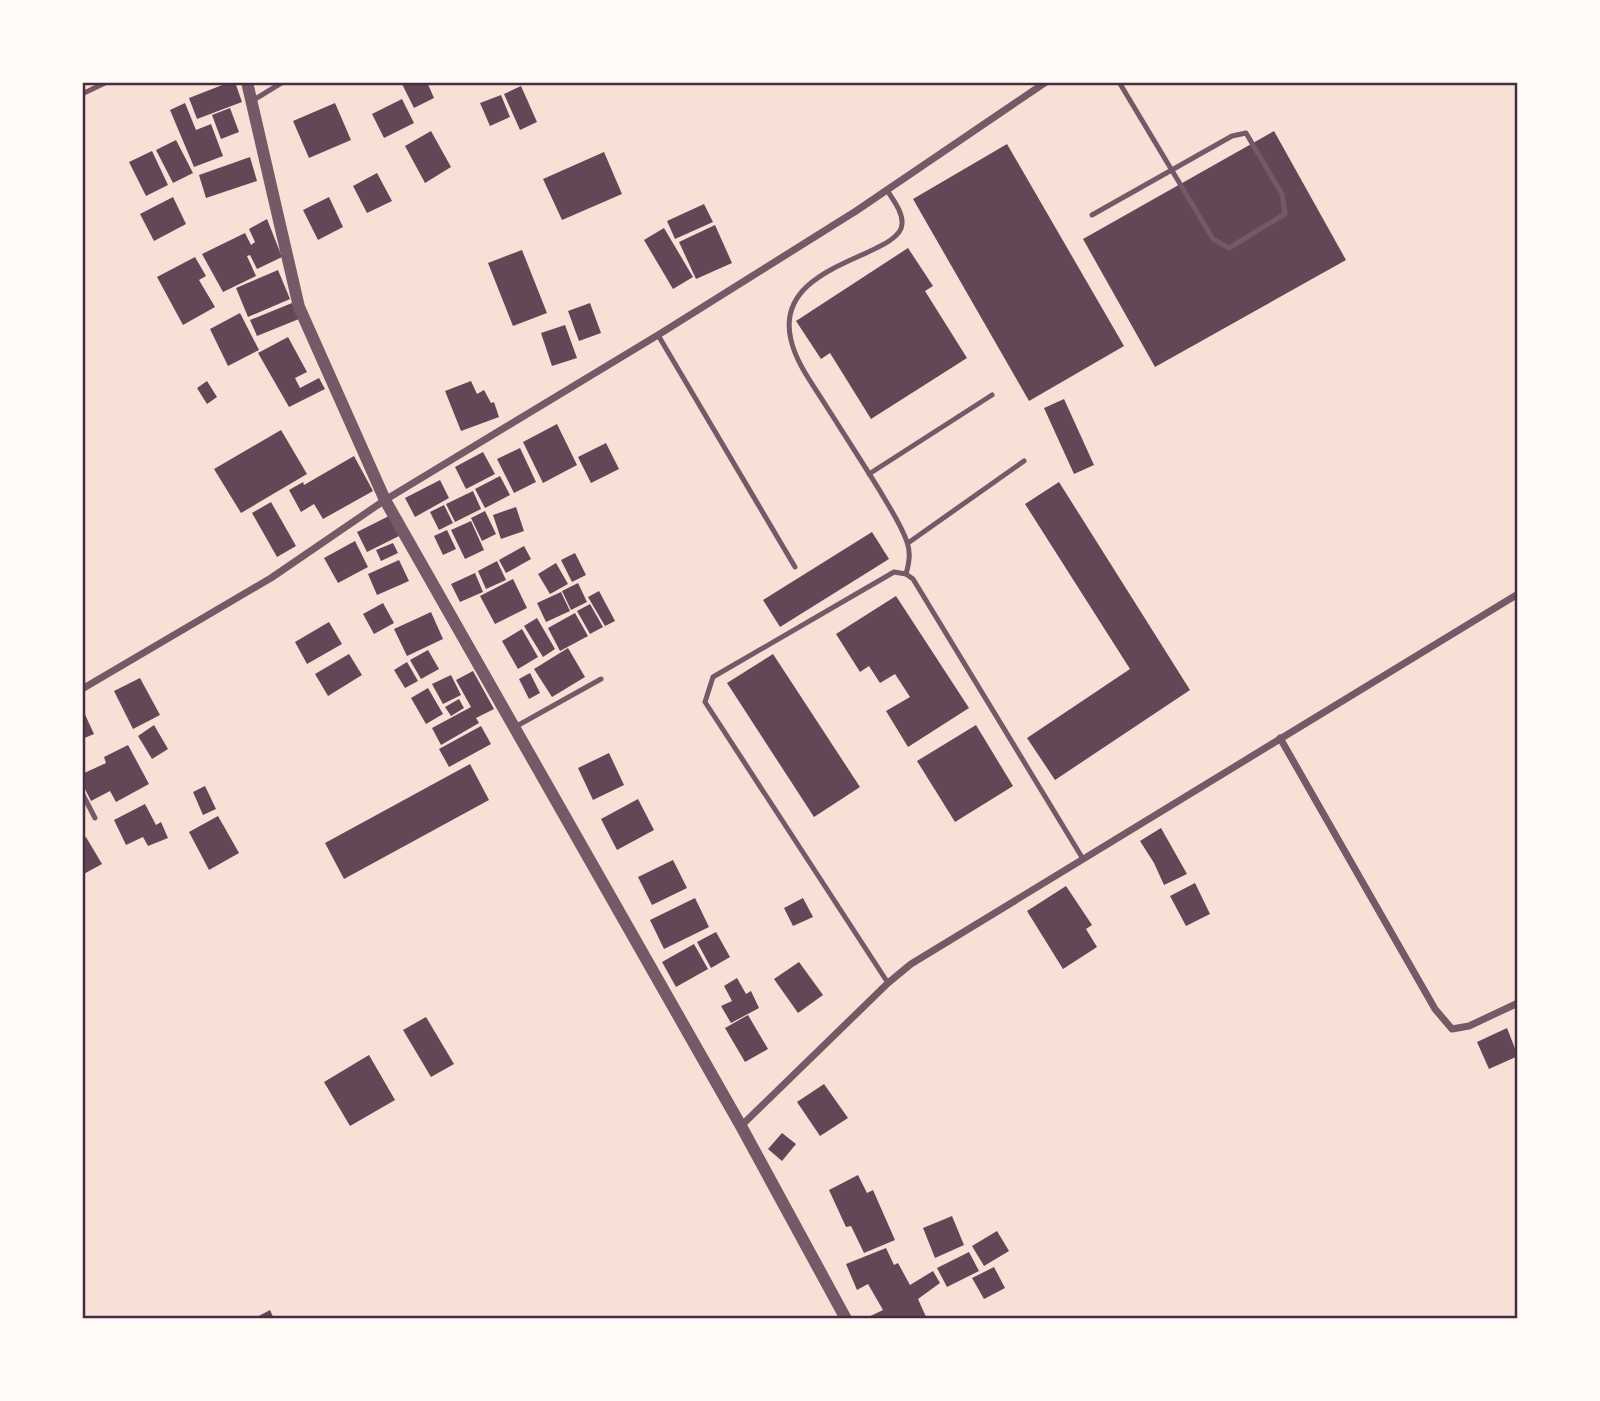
<svg xmlns="http://www.w3.org/2000/svg" width="1600" height="1401" font-family="'Asap Condensed',sans-serif">
	<rect width="100%" height="100%" fill="#f7e1d7"/>
	<g fill="#644757">
		<polygon points="230,82 235,82 242,102 197,119 189,98"/>
		<polygon points="401,82 412,82 414,84 427,82 434,98 414,108"/>
		<polygon points="521,86 537,122 520,130 504,94"/>
		<polygon points="501,95 510,117 490,126 480,103"/>
		<polygon points="402,99 414,123 384,138 372,114"/>
		<polygon points="185,103 196,130 211,124 223,156 194,167 170,110"/>
		<polygon points="335,103 351,140 309,158 293,121"/>
		<polygon points="230,108 239,132 221,139 212,115"/>
		<polygon points="431,131 451,167 425,183 405,146"/>
		<polygon points="1274,131 1346,260 1155,367 1083,239"/>
		<polygon points="176,140 193,173 173,183 156,150"/>
		<polygon points="1007,144 1124,346 1029,401 913,199"/>
		<polygon points="152,151 168,185 146,196 129,162"/>
		<polygon points="604,152 622,194 562,220 543,179"/>
		<polygon points="250,157 257,181 206,198 199,175"/>
		<polygon points="377,173 392,201 367,213 353,186"/>
		<polygon points="173,197 186,224 154,241 140,214"/>
		<polygon points="329,197 343,227 318,240 303,210"/>
		<polygon points="704,204 713,222 675,239 667,221"/>
		<polygon points="267,219 282,257 257,269 250,255 247,256 256,276 223,292 202,254 245,233 251,245 255,242 249,229"/>
		<polygon points="715,225 732,263 696,279 679,242"/>
		<polygon points="664,228 693,277 673,289 644,240"/>
		<polygon points="908,248 933,286 925,291 967,358 871,419 830,353 821,359 796,321"/>
		<polygon points="522,250 547,313 513,326 488,263"/>
		<polygon points="195,257 206,276 199,280 215,307 183,325 157,277"/>
		<polygon points="278,270 290,299 248,317 236,288"/>
		<polygon points="292,303 299,319 257,336 250,320"/>
		<polygon points="590,303 601,333 579,341 568,311"/>
		<polygon points="240,313 259,350 228,366 210,329"/>
		<polygon points="565,325 577,358 552,366 541,333"/>
		<polygon points="288,337 307,372 295,378 300,388 319,378 325,389 289,407 258,353"/>
		<polygon points="207,381 217,397 207,404 197,388"/>
		<polygon points="471,381 477,394 484,390 491,403 494,402 499,417 461,431 445,391"/>
		<polygon points="1064,399 1094,465 1074,474 1044,408"/>
		<polygon points="557,424 577,465 543,483 523,442"/>
		<polygon points="281,430 307,474 241,513 214,469"/>
		<polygon points="606,443 619,469 591,483 578,457"/>
		<polygon points="520,448 536,482 514,493 497,459"/>
		<polygon points="483,452 495,474 466,489 455,467"/>
		<polygon points="354,456 373,491 323,519 314,504 301,512 289,490 303,482 304,485"/>
		<polygon points="500,476 510,495 485,508 475,489"/>
		<polygon points="440,480 449,498 415,517 405,498"/>
		<polygon points="1059,482 1190,690 1055,780 1027,738 1130,669 1025,504"/>
		<polygon points="473,491 481,509 455,522 446,504"/>
		<polygon points="271,502 296,546 277,557 252,513"/>
		<polygon points="444,505 453,523 439,530 430,512"/>
		<polygon points="516,507 524,531 501,539 493,515"/>
		<polygon points="485,511 496,534 482,541 471,518"/>
		<polygon points="389,516 399,536 367,552 357,532"/>
		<polygon points="471,521 484,550 465,559 451,530"/>
		<polygon points="447,530 456,549 443,555 434,536"/>
		<polygon points="872,532 889,559 780,627 763,600"/>
		<polygon points="355,541 368,567 338,583 324,558"/>
		<polygon points="393,543 398,553 381,561 376,550"/>
		<polygon points="524,546 531,559 506,573 499,560"/>
		<polygon points="575,553 586,575 572,582 561,560"/>
		<polygon points="399,560 409,581 377,595 368,574"/>
		<polygon points="497,561 506,580 486,589 478,571"/>
		<polygon points="556,563 568,584 550,594 538,574"/>
		<polygon points="475,573 483,592 460,602 451,584"/>
		<polygon points="513,579 527,608 495,624 480,596"/>
		<polygon points="578,583 587,602 571,610 562,591"/>
		<polygon points="599,591 615,621 605,626 588,597"/>
		<polygon points="561,592 570,611 546,622 537,603"/>
		<polygon points="896,596 969,708 908,747 886,711 910,697 895,674 880,683 869,666 860,672 836,634"/>
		<polygon points="383,603 394,623 374,634 363,614"/>
		<polygon points="590,604 603,627 590,634 577,611"/>
		<polygon points="431,612 443,639 407,656 394,629"/>
		<polygon points="575,613 588,636 560,651 548,628"/>
		<polygon points="537,618 555,649 543,657 524,626"/>
		<polygon points="329,622 342,644 307,664 295,642"/>
		<polygon points="522,629 538,657 518,669 502,641"/>
		<polygon points="568,648 585,677 552,697 534,669"/>
		<polygon points="428,650 439,669 421,679 410,660"/>
		<polygon points="349,654 362,675 328,696 315,674"/>
		<polygon points="773,654 860,787 814,817 727,683"/>
		<polygon points="407,662 418,681 405,688 394,670"/>
		<polygon points="473,671 494,709 476,718 479,723 441,745 432,728 471,707 456,680"/>
		<polygon points="530,673 540,693 529,699 519,679"/>
		<polygon points="451,675 461,695 443,704 432,684"/>
		<polygon points="140,678 160,715 133,729 114,691"/>
		<polygon points="428,688 443,714 426,724 411,698"/>
		<polygon points="459,699 464,708 451,716 445,707"/>
		<polygon points="82,708 94,734 82,739"/>
		<polygon points="154,725 168,749 152,759 138,736"/>
		<polygon points="976,725 1013,786 955,822 917,761"/>
		<polygon points="481,726 491,744 449,767 439,749"/>
		<polygon points="128,745 149,784 116,802 110,791 91,801 82,783 82,774 106,763 104,757"/>
		<polygon points="609,753 624,785 593,800 578,768"/>
		<polygon points="470,764 489,800 344,879 325,843"/>
		<polygon points="205,786 216,809 203,815 193,792"/>
		<polygon points="638,799 654,830 617,850 601,819"/>
		<polygon points="145,804 156,825 161,822 168,838 148,846 143,837 126,845 114,820"/>
		<polygon points="218,816 239,853 209,870 189,832"/>
		<polygon points="1161,828 1187,874 1164,885 1154,863 1140,841"/>
		<polygon points="86,837 102,864 82,875 82,839"/>
		<polygon points="673,860 687,888 652,905 638,877"/>
		<polygon points="1195,883 1210,914 1186,926 1170,896"/>
		<polygon points="1066,886 1092,925 1086,929 1097,947 1063,969 1027,911"/>
		<polygon points="695,898 709,927 664,949 650,920"/>
		<polygon points="803,898 813,917 793,926 784,908"/>
		<polygon points="716,932 730,957 711,968 697,942"/>
		<polygon points="694,944 708,969 676,987 662,962"/>
		<polygon points="799,962 823,995 798,1013 774,979"/>
		<polygon points="737,978 746,994 751,991 759,1008 731,1023 721,1006 732,1001 724,986"/>
		<polygon points="748,1015 768,1049 745,1062 725,1028"/>
		<polygon points="426,1017 454,1064 431,1077 403,1030"/>
		<polygon points="1507,1028 1518,1056 1489,1069 1477,1042"/>
		<polygon points="369,1055 395,1100 350,1126 324,1082"/>
		<polygon points="824,1084 848,1118 820,1136 797,1102"/>
		<polygon points="782,1133 796,1144 782,1161 768,1149"/>
		<polygon points="858,1175 867,1193 873,1190 895,1240 864,1253 851,1226 846,1227 829,1190"/>
		<polygon points="952,1216 964,1245 935,1258 923,1228"/>
		<polygon points="997,1231 1009,1251 984,1266 972,1246"/>
		<polygon points="886,1248 894,1265 898,1263 910,1285 933,1271 940,1283 918,1299 927,1319 864,1319 883,1310 868,1284 857,1290 846,1264"/>
		<polygon points="969,1252 979,1271 947,1287 937,1268"/>
		<polygon points="994,1267 1005,1288 984,1299 972,1278"/>
		<polygon points="270,1310 274,1319 253,1319"/>
	</g>
	<g fill="none" stroke-linecap="round" stroke-linejoin="round">
		<g stroke="#755966" stroke-width="5">
			<polyline points="82,94 107,82"/>
			<polyline points="252,101 283,82"/>
			<path d="M 887,190 C 893,200 903,212 902,224 C 901,258 772,262 791,340 C 796,362 811,382 823,401 C 842,431 861,460 880,491 C 889,507 901,524 907,542 C 911,553 909,563 906,574"/>
			<polyline points="1092,215 1232,136 1246,133 1282,194 1285,214 1229,248 1213,239 1119,82"/>
			<polyline points="658,335 795,567"/>
			<polyline points="869,474 992,395"/>
			<polyline points="908,543 1024,461"/>
			<polyline points="515,727 601,679"/>
			<polyline points="82,793 95,818"/>
			<polyline points="888,983 705,702 713,677 894,572 906,574 913,579 1083,859"/>
		</g>
		<g stroke="#755966" stroke-width="7">
			<polyline points="82,689 271,578 385,500 658,335 856,211 1046,82"/>
			<polyline points="1280,738 1435,1009 1452,1029 1469,1026 1518,1003"/>
			<polyline points="741,1126 888,983 911,964 1518,594"/>
		</g>
		<polyline stroke="#755966" stroke-width="12" points="247,82 299,307 385,500 741,1126 846,1319"/>
	</g>
	<rect width="1600" height="1401" fill="none" stroke="#fffaf5" stroke-width="168"/>
	<rect x="84" y="84" width="1432" height="1233" fill="none" stroke="#4a2c40" stroke-width="2.5"/>
</svg>
